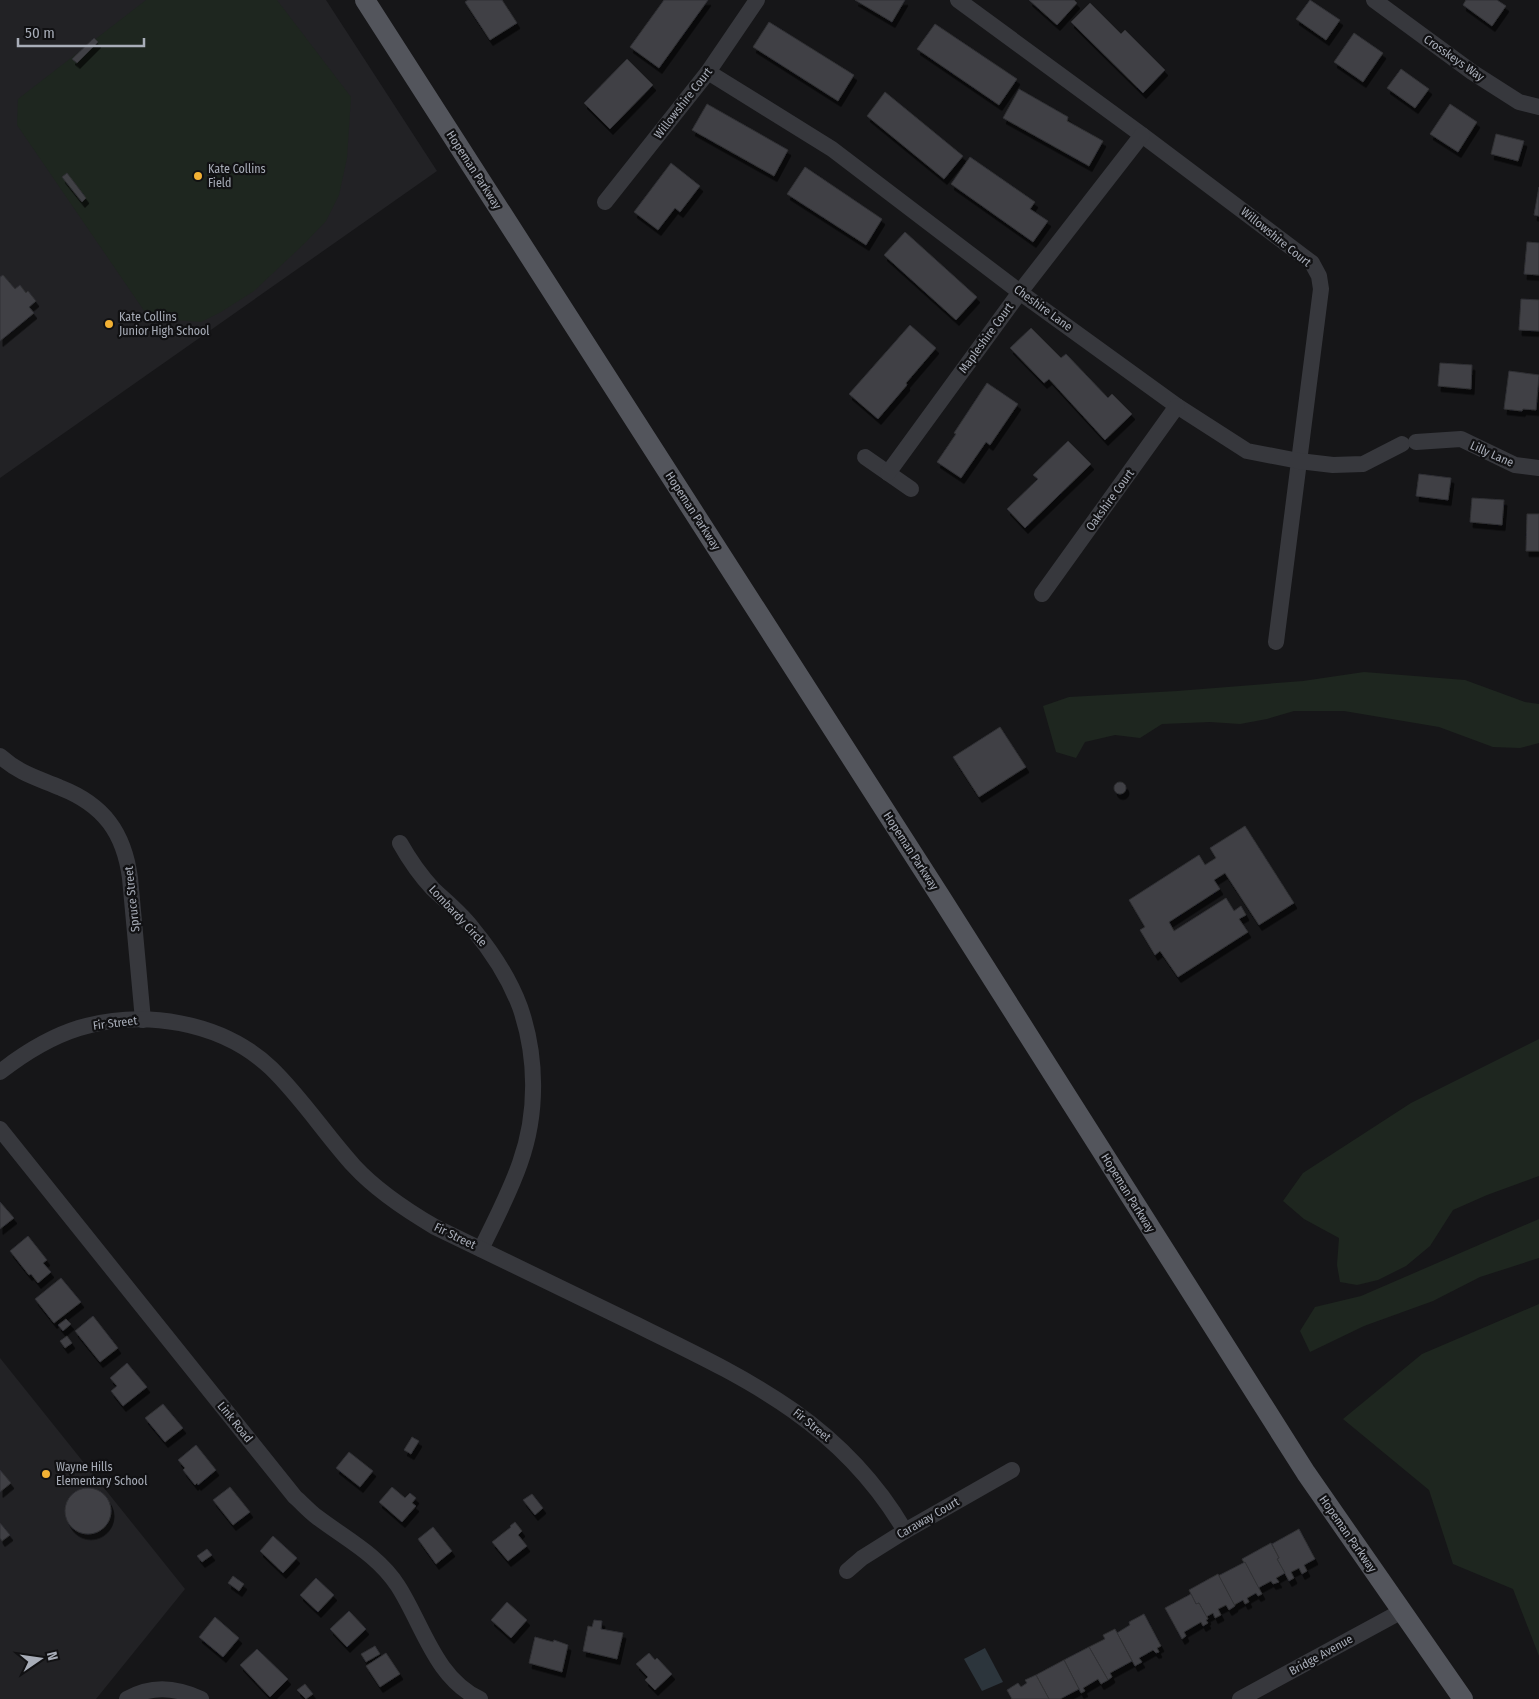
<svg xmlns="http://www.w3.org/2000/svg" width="1539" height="1699" font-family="'Fira Sans Condensed',sans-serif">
	<defs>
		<filter id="shadow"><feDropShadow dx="3" dy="5.5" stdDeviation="0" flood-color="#0009"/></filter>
	</defs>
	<rect width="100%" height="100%" fill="#161618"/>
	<g fill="#222225">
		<polygon points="0,0 326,0 437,171 0,478"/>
		<polygon points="0,1358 185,1589 96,1699 0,1699"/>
	</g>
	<g fill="#1e261f">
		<polygon points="146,0 277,0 351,97 347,158 339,195 326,221 306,242 254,291 221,312 201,322 149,318 17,125 18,99"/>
		<polygon points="1364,672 1465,680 1525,702 1539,704 1539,743 1520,748 1493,747 1439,727 1344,711 1294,711 1267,719 1240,724 1210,722 1162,724 1140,738 1115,735 1085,742 1076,758 1056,752 1043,706 1069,697 1177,691 1303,681"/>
		<polygon points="1539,1039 1539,1176 1487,1195 1453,1210 1430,1246 1406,1266 1378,1280 1357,1285 1340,1282 1337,1265 1339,1238 1304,1219 1283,1201 1303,1173 1411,1103"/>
		<polygon points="1539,1219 1539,1258 1480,1277 1433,1301 1364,1326 1310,1352 1300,1331 1315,1307 1361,1296"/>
		<polygon points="1539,1304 1539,1656 1513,1589 1453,1564 1429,1490 1343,1419 1422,1354"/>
	</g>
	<polygon fill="#2c353c" points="985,1648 1003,1682 982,1691 964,1659"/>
	<g fill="#404145" stroke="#303034" filter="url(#shadow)">
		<polygon points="468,0 502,0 517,23 490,40 465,2"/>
		<polygon points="664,0 708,0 659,68 630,47"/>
		<polygon points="855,0 905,0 892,22"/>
		<polygon points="1029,0 1074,0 1077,3 1057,25"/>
		<polygon points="1310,0 1340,20 1326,40 1296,19"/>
		<polygon points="1466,0 1497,0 1506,6 1492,26 1463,5"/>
		<polygon points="1090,3 1121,34 1125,30 1165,70 1143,93 1071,22"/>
		<polygon points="769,22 854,75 838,101 753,47"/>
		<polygon points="935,24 1017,79 999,105 917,49"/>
		<polygon points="1354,33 1383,53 1363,82 1334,62"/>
		<polygon points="94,38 98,42 77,63 72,59"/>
		<polygon points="627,59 653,85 610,129 584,103"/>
		<polygon points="1401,69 1429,89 1415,108 1387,88"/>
		<polygon points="1019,89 1068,117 1067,121 1103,141 1089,166 1003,118"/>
		<polygon points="885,92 963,156 944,179 867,116"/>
		<polygon points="707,104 788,150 774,176 692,130"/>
		<polygon points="1450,104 1477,122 1458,152 1430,134"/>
		<polygon points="1496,134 1524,141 1518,161 1491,154"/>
		<polygon points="970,157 1035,202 1030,209 1048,221 1033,242 951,184"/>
		<polygon points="671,163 700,186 680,212 675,208 658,230 634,212"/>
		<polygon points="805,167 882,219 866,245 787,194"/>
		<polygon points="67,173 86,198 82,202 62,177"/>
		<polygon points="1539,187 1539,216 1534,215"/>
		<polygon points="905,232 977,297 956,320 884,255"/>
		<polygon points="1527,242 1539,243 1539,275 1524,274"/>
		<polygon points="3,275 15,289 20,285 26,293 28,291 36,301 29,307 34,313 0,341 0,277"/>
		<polygon points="1521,299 1539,300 1539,331 1519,330"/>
		<polygon points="910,325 936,348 906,383 907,385 878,419 849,394"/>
		<polygon points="1031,328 1061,358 1066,354 1108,398 1112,394 1132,414 1105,440 1049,379 1044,383 1010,348"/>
		<polygon points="1440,363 1472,365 1471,389 1438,386"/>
		<polygon points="1509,371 1539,375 1536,410 1523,409 1522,411 1504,409"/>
		<polygon points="987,383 1018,404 990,445 986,442 961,478 937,462 956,434 954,433"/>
		<polygon points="1068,441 1091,464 1025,528 1007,509 1038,479 1033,475"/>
		<polygon points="1419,474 1451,478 1448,500 1416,496"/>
		<polygon points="1472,498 1504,500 1502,525 1470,522"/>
		<polygon points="1527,514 1539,514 1539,551 1526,551"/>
		<polygon points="1000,727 1026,767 979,797 953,757"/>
		<circle cx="1120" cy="788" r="6"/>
		<polygon points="1245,826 1294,903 1259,925 1225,873 1214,880 1220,889 1169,922 1174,931 1226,898 1234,911 1241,906 1246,915 1239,919 1248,932 1178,977 1160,951 1155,955 1140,930 1145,927 1129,900 1199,855 1205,865 1216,858 1210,848"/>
		<polygon points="0,1202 14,1218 0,1229"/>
		<polygon points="28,1236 47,1260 43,1263 51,1272 38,1283 31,1274 29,1275 10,1251"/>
		<polygon points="61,1278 81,1302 54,1323 35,1299"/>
		<polygon points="93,1316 118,1348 100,1362 75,1331"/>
		<polygon points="66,1319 71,1324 63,1331 58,1325"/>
		<polygon points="67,1336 72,1343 65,1348 60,1341"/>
		<polygon points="127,1363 147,1387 123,1406 111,1391 117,1386 110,1378"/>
		<polygon points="163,1404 183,1428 165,1442 145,1418"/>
		<polygon points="412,1437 419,1441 411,1454 404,1450"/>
		<polygon points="196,1445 216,1470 198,1485 197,1483 195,1485 183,1470 185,1468 178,1460"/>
		<polygon points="349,1452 373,1471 360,1487 336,1468"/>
		<polygon points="0,1470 11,1483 0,1492"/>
		<polygon points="230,1487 250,1512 233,1525 213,1500"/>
		<polygon points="392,1487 405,1498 410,1493 416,1498 412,1503 416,1506 402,1522 379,1502"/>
		<circle cx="88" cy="1511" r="23"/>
		<polygon points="532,1494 543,1508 535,1515 523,1500"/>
		<polygon points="515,1522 522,1531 518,1535 527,1546 508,1561 492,1542 511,1527 510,1526"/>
		<polygon points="0,1523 10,1535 2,1541 0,1538"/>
		<polygon points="433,1527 452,1551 436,1564 418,1539"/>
		<polygon points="1299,1529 1315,1559 1304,1565 1307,1571 1302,1574 1299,1568 1291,1572 1294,1578 1289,1581 1277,1559 1279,1558 1272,1544"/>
		<polygon points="273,1536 297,1558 283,1573 260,1551"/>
		<polygon points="1271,1543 1279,1558 1277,1559 1285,1573 1276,1578 1279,1582 1273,1584 1271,1581 1258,1588 1242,1559"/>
		<polygon points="207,1549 212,1555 202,1562 197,1556"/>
		<polygon points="1245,1562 1262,1594 1258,1596 1256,1593 1247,1598 1249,1602 1245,1604 1243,1600 1234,1605 1218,1576"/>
		<polygon points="1218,1574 1235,1606 1229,1610 1226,1605 1218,1609 1221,1615 1215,1618 1213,1613 1206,1617 1199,1603 1196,1604 1189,1590"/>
		<polygon points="233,1576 244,1584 239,1591 228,1583"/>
		<polygon points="316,1578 334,1595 318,1612 300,1595"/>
		<polygon points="1191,1594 1196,1604 1199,1603 1208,1619 1206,1620 1208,1623 1203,1626 1201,1622 1184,1632 1186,1636 1182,1639 1165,1608"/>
		<polygon points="507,1602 527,1620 511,1638 491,1620"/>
		<polygon points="349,1611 366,1629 347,1647 330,1629"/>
		<polygon points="1144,1614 1161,1646 1157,1648 1159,1652 1156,1653 1153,1650 1139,1658 1142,1662 1135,1666 1117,1633 1130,1625 1129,1622"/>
		<polygon points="215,1617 239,1638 223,1657 199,1637"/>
		<polygon points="594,1620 602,1621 601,1629 623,1633 617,1659 583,1651 588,1626 592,1627"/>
		<polygon points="1115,1629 1132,1661 1110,1673 1112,1677 1108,1680 1089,1647 1105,1639 1103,1635"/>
		<polygon points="535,1637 553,1642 554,1640 568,1645 562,1672 529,1663"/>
		<polygon points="375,1646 380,1654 366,1662 361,1654"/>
		<polygon points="1089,1647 1108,1680 1101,1684 1098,1679 1083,1688 1085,1691 1081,1693 1064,1660"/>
		<polygon points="257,1649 288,1679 270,1697 240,1665"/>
		<polygon points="386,1653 400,1674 380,1687 366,1666"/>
		<polygon points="649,1653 655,1660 657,1658 672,1674 655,1690 645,1680 648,1677 636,1664"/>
		<polygon points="1064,1660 1079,1689 1060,1699 1049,1699 1036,1675"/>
		<polygon points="1036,1675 1049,1699 1012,1699 1007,1690 1018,1683 1021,1687 1027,1683 1025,1680"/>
		<polygon points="305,1684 313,1694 306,1699 297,1690"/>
	</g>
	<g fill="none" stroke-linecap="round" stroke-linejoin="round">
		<g stroke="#37383d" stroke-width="16">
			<polyline points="958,0 1142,135 1312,263 1319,276 1321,289 1276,642"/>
			<polyline points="1374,0 1472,72 1519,102 1539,107"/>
			<polyline points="708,72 832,149 1025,296 1177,406 1247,451 1299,461 1333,465 1363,464 1402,444"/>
			<polyline points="605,202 708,72 757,0"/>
			<polyline points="1416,442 1461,439 1515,465 1539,468"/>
			<polyline points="865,457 911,489"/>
			<polyline points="888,473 1020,292 1142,135"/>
			<polyline points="1042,594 1177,406"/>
			<path d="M 0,756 C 20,774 38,778 61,788 C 104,805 124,833 130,878 L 143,1020"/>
			<path d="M 400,843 C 409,859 420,875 433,889 C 447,902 462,914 473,929 C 492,952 509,978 520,1007 C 537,1056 538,1113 520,1163 C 510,1192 495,1221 481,1249"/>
			<path d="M 0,1072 C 23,1054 50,1037 79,1028 C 143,1009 221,1021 271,1068 C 302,1098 325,1134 354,1166 C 377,1191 406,1210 435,1227 C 501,1259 567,1291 633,1323 C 743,1377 840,1420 905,1531"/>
			<path d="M 0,1129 L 295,1497 C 302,1503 309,1511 317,1517 C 346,1539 378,1555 398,1586 C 423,1625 435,1678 480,1699"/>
			<polyline points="847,1571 862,1558 905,1531 1012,1470"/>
			<path d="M 127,1699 C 151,1685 176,1687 201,1699"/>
			<polyline points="1240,1699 1402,1611"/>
		</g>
		<polyline stroke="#53555c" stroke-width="20" points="365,0 940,896 1306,1473 1463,1699"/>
	</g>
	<g fill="#f2b134" stroke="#111113" stroke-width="2">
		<circle cx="198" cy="176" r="5"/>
		<circle cx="109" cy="324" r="5"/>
		<circle cx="46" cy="1474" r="5"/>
	</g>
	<g text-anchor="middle" stroke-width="4.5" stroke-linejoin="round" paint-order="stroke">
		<g font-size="12" fill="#a8adb8" stroke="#111113">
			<text transform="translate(1454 58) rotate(35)" y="4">Crosskeys Way</text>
			<text transform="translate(683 103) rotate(-52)" y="4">Willowshire Court</text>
			<text transform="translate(474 170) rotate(57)" y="4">Hopeman Parkway</text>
			<text transform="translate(1276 237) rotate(39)" y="4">Willowshire Court</text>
			<text transform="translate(1043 308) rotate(36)" y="4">Cheshire Lane</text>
			<text transform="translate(986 338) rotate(-54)" y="4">Mapleshire Court</text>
			<text transform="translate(1492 454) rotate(24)" y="4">Lilly Lane</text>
			<text transform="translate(1110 500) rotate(-54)" y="4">Oakshire Court</text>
			<text transform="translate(693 511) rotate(57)" y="4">Hopeman Parkway</text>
			<text transform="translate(911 851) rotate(57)" y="4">Hopeman Parkway</text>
			<text transform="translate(132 899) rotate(-96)" y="4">Spruce Street</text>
			<text transform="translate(458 916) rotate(47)" y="4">Lombardy Circle</text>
			<text transform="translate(115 1023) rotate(-7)" y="4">Fir Street</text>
			<text transform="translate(1128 1193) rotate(58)" y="4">Hopeman Parkway</text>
			<text transform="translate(455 1236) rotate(26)" y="4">Fir Street</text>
			<text transform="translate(235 1422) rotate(51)" y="4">Link Road</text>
			<text transform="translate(812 1425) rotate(39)" y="4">Fir Street</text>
			<text transform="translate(928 1518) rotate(-30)" y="4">Caraway Court</text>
			<text transform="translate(1348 1534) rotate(55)" y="4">Hopeman Parkway</text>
			<text transform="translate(1321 1655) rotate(-29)" y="4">Bridge Avenue</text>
		</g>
		<g font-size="12" fill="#a8adb8" stroke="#111113" text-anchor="start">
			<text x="208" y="173">Kate Collins<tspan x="208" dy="14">Field</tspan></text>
			<text x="119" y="321">Kate Collins<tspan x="119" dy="14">Junior High School</tspan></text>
			<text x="56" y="1471">Wayne Hills<tspan x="56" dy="14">Elementary School</tspan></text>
		</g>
	</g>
	<g transform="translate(40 1659) rotate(77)" stroke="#111113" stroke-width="4" paint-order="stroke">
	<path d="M0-4L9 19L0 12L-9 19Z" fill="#a8adb8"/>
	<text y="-8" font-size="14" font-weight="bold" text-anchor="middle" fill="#a8adb8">N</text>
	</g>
	<path d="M18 38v8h126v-8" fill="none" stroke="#a8adb8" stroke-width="2.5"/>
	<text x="25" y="38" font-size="15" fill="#a8adb8" stroke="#111113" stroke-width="4" paint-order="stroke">50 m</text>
</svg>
